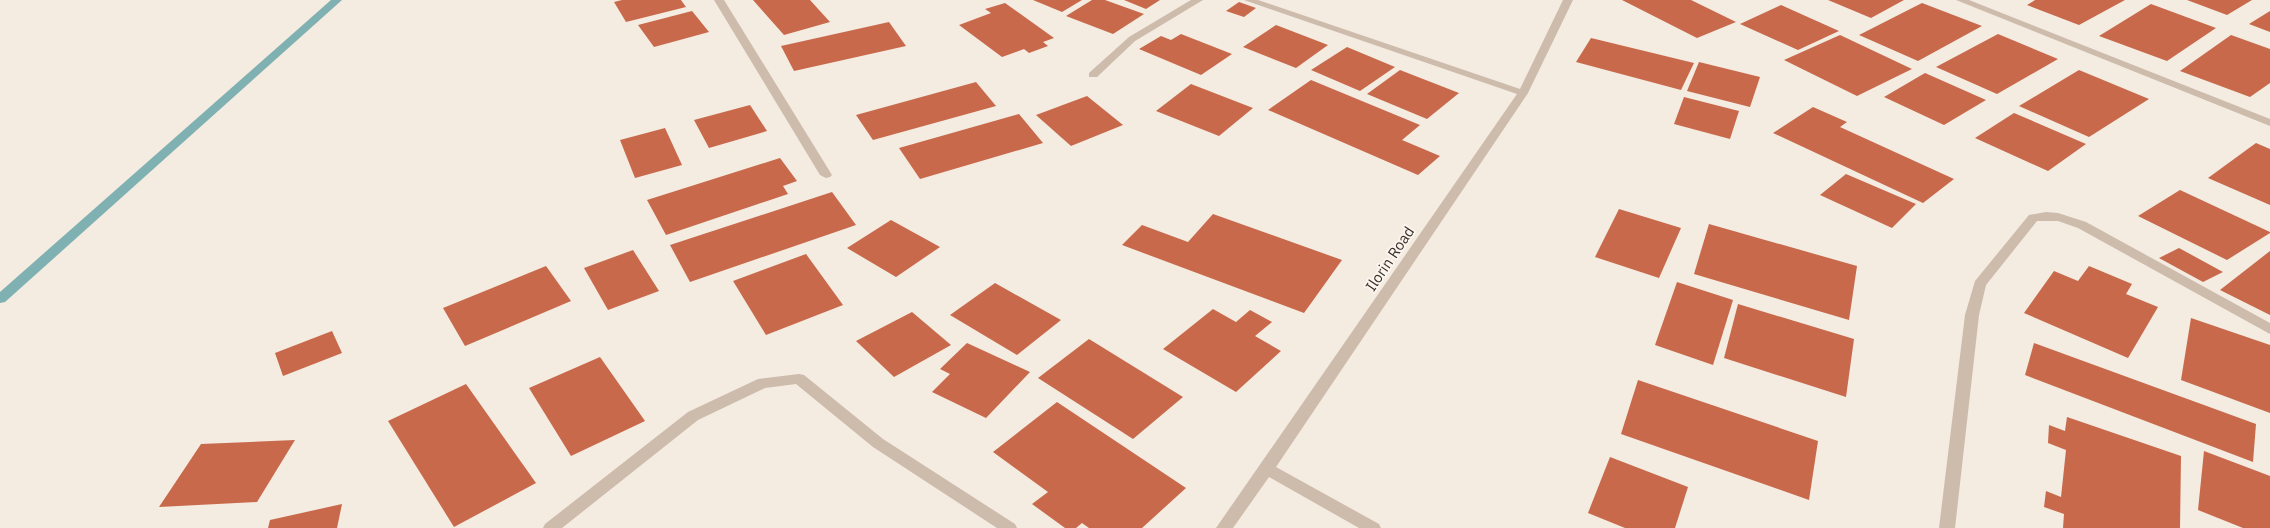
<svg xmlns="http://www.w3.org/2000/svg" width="2270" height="528" font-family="'IBM Plex Sans',sans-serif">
	<rect width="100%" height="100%" fill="#f4ebe1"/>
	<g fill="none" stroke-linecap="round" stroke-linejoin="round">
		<polygon fill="#7fb0b2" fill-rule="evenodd" points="331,0 342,0 5,302 0,303 0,292"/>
	</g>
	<g fill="#c8694b">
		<polygon points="622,0 681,0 686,7 626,22 614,2"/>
		<polygon points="753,0 810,0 830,22 784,35"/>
		<polygon points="1033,0 1082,0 1062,12"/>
		<polygon points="1092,0 1105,0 1144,14 1113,34 1066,16"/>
		<polygon points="1124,0 1160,0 1146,9"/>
		<polygon points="1622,0 1691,0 1736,22 1697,38"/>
		<polygon points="1828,0 1904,0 1871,18"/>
		<polygon points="2035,0 2125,0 2079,25 2027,5"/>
		<polygon points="2187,0 2252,0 2227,15"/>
		<polygon points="1239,2 1256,8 1244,17 1226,11"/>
		<polygon points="1005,3 1054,38 1043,42 1048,46 1029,53 1024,49 1002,57 959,25 991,13 985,9"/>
		<polygon points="1922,3 1982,26 1918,61 1859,35"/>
		<polygon points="2151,4 2216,28 2167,61 2099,36"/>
		<polygon points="1781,5 1839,31 1798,50 1740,24"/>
		<polygon points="692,11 709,32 654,47 638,25"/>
		<polygon points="2270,11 2270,32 2249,24"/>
		<polygon points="889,22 906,46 794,71 781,46"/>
		<polygon points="1276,25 1328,45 1296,68 1243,47"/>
		<polygon points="1181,34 1232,54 1201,75 1139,49 1161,36 1171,40"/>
		<polygon points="1998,34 2058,59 1997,94 1936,67"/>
		<polygon points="1840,35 1912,69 1857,96 1784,60"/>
		<polygon points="2231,35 2270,49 2270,83 2250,97 2180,71"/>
		<polygon points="1591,38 1694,63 1681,90 1576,62"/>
		<polygon points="1347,47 1395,67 1360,91 1311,70"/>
		<polygon points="1699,62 1760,77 1750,107 1687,91"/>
		<polygon points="1400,70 1459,93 1427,119 1367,94"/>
		<polygon points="2079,70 2149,99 2089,137 2019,106"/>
		<polygon points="1925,73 1986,100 1944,125 1884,97"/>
		<polygon points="1311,80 1420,125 1402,140 1440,156 1418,175 1268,110"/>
		<polygon points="976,82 996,106 873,140 856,115"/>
		<polygon points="1191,84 1253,108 1219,136 1156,111"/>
		<polygon points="1087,96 1123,125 1071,146 1036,115"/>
		<polygon points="1684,97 1739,111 1730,139 1674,124"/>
		<polygon points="750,105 767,131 709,148 694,120"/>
		<polygon points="1813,107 1847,122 1840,127 1954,179 1923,203 1773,133"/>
		<polygon points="2014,113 2086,144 2048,171 1975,138"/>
		<polygon points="1019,114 1043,143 920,179 899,148"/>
		<polygon points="665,128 682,165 635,178 620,140"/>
		<polygon points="2256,143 2270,149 2270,205 2208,178"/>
		<polygon points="780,158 797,181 783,186 788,194 666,235 647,200"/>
		<polygon points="1846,174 1916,204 1892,228 1820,195"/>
		<polygon points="2180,190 2270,232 2270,233 2227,260 2138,216"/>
		<polygon points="832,192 856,225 690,282 670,245"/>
		<polygon points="1619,209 1681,228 1659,278 1595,257"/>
		<polygon points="1213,214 1342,260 1304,313 1122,245 1142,225 1188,242"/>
		<polygon points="891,220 940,247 896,277 847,248"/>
		<polygon points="1709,224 1857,266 1849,320 1694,274"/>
		<polygon points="2179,248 2223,272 2203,282 2159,258"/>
		<polygon points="633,250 659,291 608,310 584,268"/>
		<polygon points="2270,251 2270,315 2220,290"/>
		<polygon points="806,254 843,305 766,335 733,281"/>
		<polygon points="546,266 571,301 465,346 443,308"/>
		<polygon points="2089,266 2132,284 2126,294 2158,307 2128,358 2024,313 2054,271 2078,281"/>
		<polygon points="1677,282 1733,300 1713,365 1655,345"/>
		<polygon points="995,283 1061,320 1017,355 950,315"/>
		<polygon points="1738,304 1854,339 1846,397 1724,358"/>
		<polygon points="1213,309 1236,322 1250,310 1272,322 1255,336 1281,351 1236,392 1163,349"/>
		<polygon points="912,312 951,345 894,377 856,341"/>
		<polygon points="2191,318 2270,345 2270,413 2181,380"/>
		<polygon points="332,331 342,353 283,376 275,353"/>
		<polygon points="1089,339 1183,397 1133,439 1038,378"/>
		<polygon points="967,343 1030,372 986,418 932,392 950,374 940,369"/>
		<polygon points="2034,343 2256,424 2253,462 2025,375"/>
		<polygon points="600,357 645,421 571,456 529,388"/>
		<polygon points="1638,380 1818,441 1809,500 1621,434"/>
		<polygon points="466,384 536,483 454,527 388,421"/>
		<polygon points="1057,402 1186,488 1142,528 1089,528 1082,523 1076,528 1065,528 1032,504 1048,492 993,452"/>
		<polygon points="2067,417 2181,456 2180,528 2063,528 2064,514 2044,507 2046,491 2061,497 2066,450 2048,443 2049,425 2065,431"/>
		<polygon points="295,440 257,502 159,507 201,444"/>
		<polygon points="2204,451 2270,476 2270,528 2243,528 2198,510"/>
		<polygon points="1610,457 1688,487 1675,528 1625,528 1588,513"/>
		<polygon points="342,504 337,528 268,528 270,520"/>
	</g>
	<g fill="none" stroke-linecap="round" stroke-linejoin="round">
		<g fill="#cdbbac" fill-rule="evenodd">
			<polygon points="714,0 724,0 832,175 830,177 826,178 820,175"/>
			<polygon points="1191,0 1203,0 1135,41 1097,77 1089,77 1089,73 1129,37"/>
			<polygon points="1244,0 1258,0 1520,89 1563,0 1573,0 1528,93 1276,467 1379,524 1381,528 1359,528 1269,477 1233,528 1216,528 1517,94"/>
			<polygon points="1956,0 1969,0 2270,119 2270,126"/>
			<polygon points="2046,212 2058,213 2086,222 2270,323 2270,334 2078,228 2058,221 2037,221 1986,285 1979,315 1955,528 1939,528 1965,315 1975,281 2029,215"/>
			<polygon points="799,374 804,375 883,439 1015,524 1017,528 997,528 873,447 796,384 765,388 698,420 562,528 543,528 545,524 688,412 758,379"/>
		</g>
	</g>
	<g text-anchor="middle" stroke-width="4" stroke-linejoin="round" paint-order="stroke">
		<g font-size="15" fill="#3b302b" stroke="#fbf5ee">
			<text transform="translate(1390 259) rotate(-56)" y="5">Ilorin Road</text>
		</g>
	</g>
</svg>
